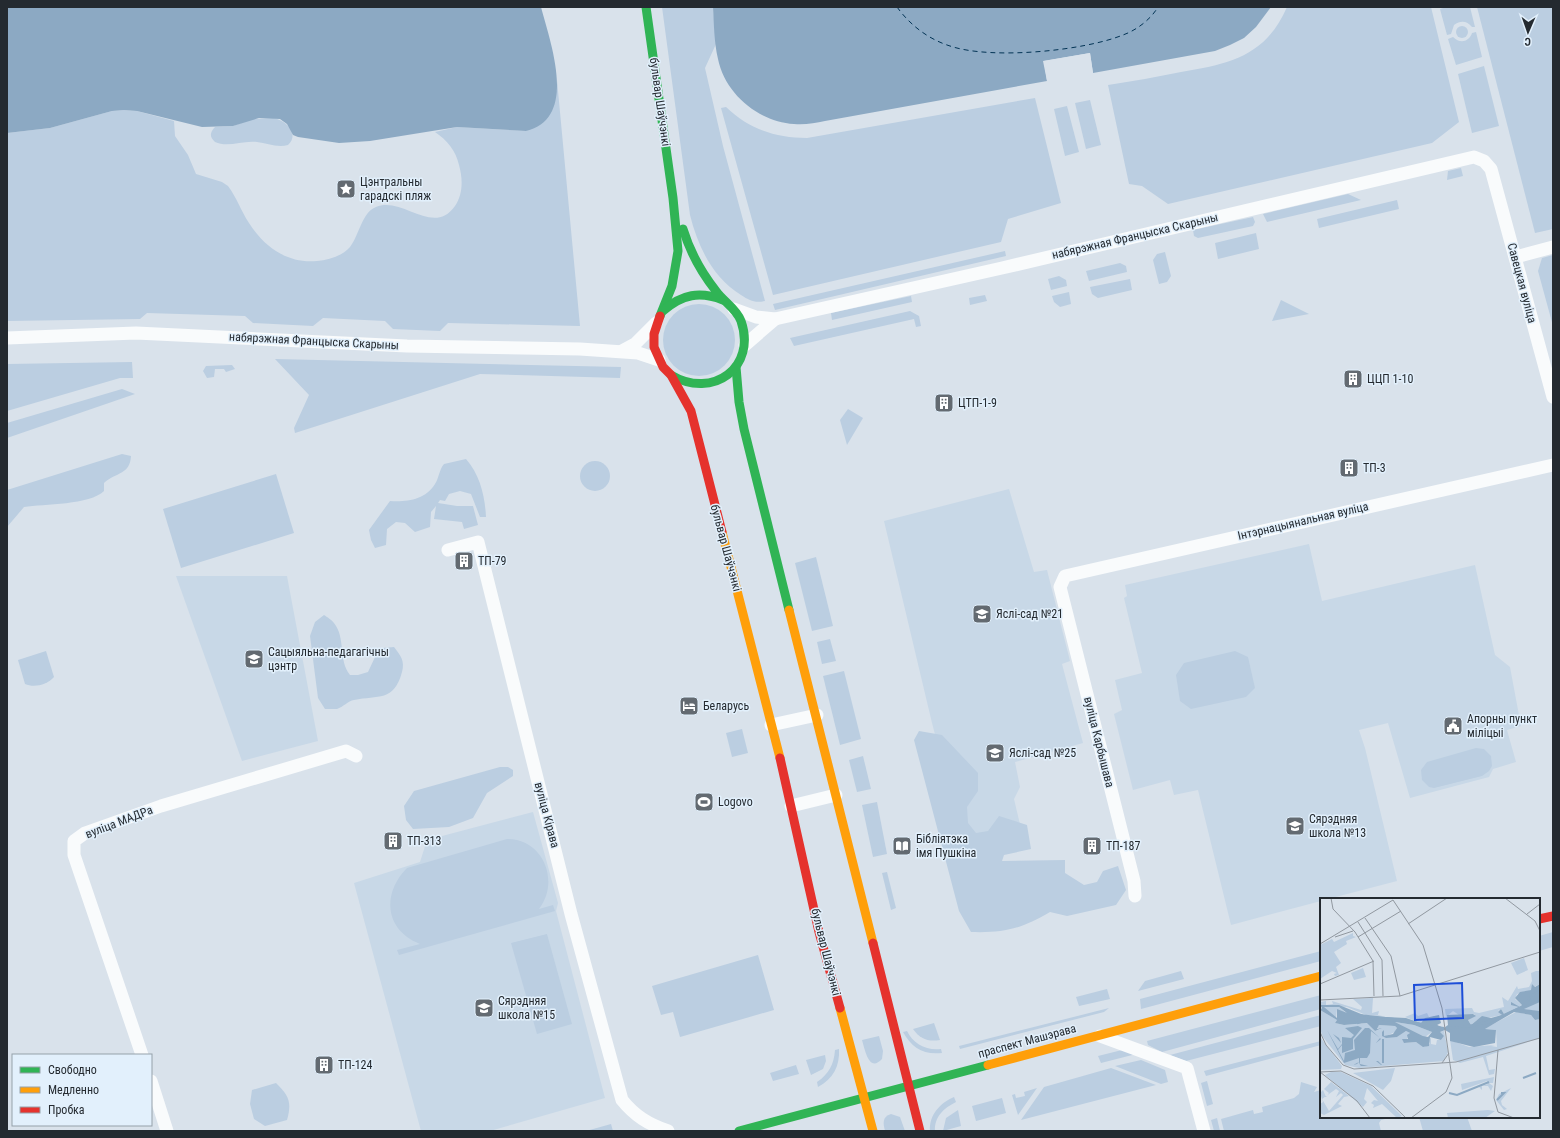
<svg xmlns="http://www.w3.org/2000/svg" width="1560" height="1138" font-family="'Roboto Condensed',sans-serif">
	<rect width="100%" height="100%" fill="#d9e2eb"/>
	<g fill="#c8d8e7">
		<polygon points="1009,489 1034,572 1047,570 1070,661 1062,664 1083,743 1015,762 1020,787 1014,799 1023,837 966,852 932,723 884,521"/>
		<polygon points="1309,544 1322,601 1475,565 1495,655 1510,667 1521,726 1507,730 1516,762 1493,769 1489,777 1410,798 1388,723 1359,730 1365,748 1397,881 1328,899 1321,899 1321,901 1231,925 1198,790 1174,795 1170,780 1133,790 1114,714 1122,710 1115,680 1142,673 1124,598 1127,596 1125,585"/>
		<polygon points="287,576 318,741 242,761 176,576"/>
		<polygon points="533,812 558,903 556,911 605,1098 490,1131 421,1131 354,883 420,862 427,840"/>
	</g>
	<g fill="#bbcee1">
		<path d="M 662,7 L 713,7 L 716,44 L 705,68 L 723,146 L 765,301 C 755,303 750,301 741,295 C 713,278 698,247 690,215 Z"/>
		<path d="M 1287,7 L 1431,7 L 1459,122 L 1432,143 L 1168,204 L 1142,186 L 1129,184 L 1108,85 C 1133,81 1157,77 1181,72 C 1229,64 1266,56 1287,7 Z"/>
		<path d="M 1446,7 L 1470,7 L 1475,27 L 1472,27 C 1467,21 1461,20 1454,25 L 1451,34 L 1447,35 L 1440,9 Z"/>
		<polygon points="1477,7 1553,7 1553,229 1535,233"/>
		<circle cx="1462" cy="32" r="6"/>
		<path d="M 1476,32 L 1482,57 L 1456,65 L 1448,39 L 1453,37 C 1460,44 1469,42 1472,33 Z"/>
		<polygon points="1484,66 1499,126 1472,133 1458,74"/>
		<path d="M 557,80 L 580,326 L 448,323 L 440,331 L 393,329 L 385,321 L 323,318 L 313,326 L 253,323 L 245,316 L 147,313 L 140,319 L 7,321 L 7,133 L 50,128 L 112,111 L 124,110 L 137,111 L 174,121 L 175,136 L 188,155 L 196,174 L 222,182 L 228,186 C 237,198 241,211 249,223 C 264,247 288,264 317,261 C 329,260 342,256 350,247 C 359,236 362,212 376,207 C 403,196 433,237 455,206 C 463,194 463,179 459,165 C 456,151 447,140 435,132 L 457,127 L 526,131 L 557,90 Z"/>
		<path d="M 1035,98 L 1061,203 L 1008,219 L 1001,242 L 773,295 L 721,108 L 726,107 C 749,129 775,138 807,138 Z"/>
		<polygon points="1090,100 1101,145 1086,149 1075,103"/>
		<polygon points="1067,106 1079,152 1065,156 1054,109"/>
		<path d="M 273,118 C 286,120 300,134 288,145 C 277,148 267,143 257,142 C 243,140 228,148 215,142 C 209,137 210,132 215,127 L 233,126 L 252,119 Z"/>
		<polygon points="1461,168 1463,176 1447,180 1448,171"/>
		<polygon points="1348,194 1361,200 1267,222 1263,214"/>
		<polygon points="1397,200 1399,209 1319,228 1317,219"/>
		<polygon points="1253,217 1255,222 1253,226 1198,238 1194,236 1193,230"/>
		<polygon points="1256,233 1259,249 1218,259 1215,243"/>
		<polygon points="1005,251 1006,256 775,310 773,304"/>
		<polygon points="1165,252 1171,276 1167,282 1159,284 1153,260 1157,254"/>
		<polygon points="1553,255 1553,326 1538,271 1542,258"/>
		<polygon points="1120,263 1126,266 1127,272 1089,281 1086,271"/>
		<polygon points="1059,276 1066,280 1067,286 1051,290 1048,279"/>
		<polygon points="1130,279 1132,290 1098,298 1092,294 1090,287"/>
		<polygon points="1069,292 1071,304 1060,307 1054,302 1052,296"/>
		<polygon points="985,295 987,301 970,305 969,298"/>
		<polygon points="911,296 912,302 832,320 831,313"/>
		<polygon points="1281,300 1309,314 1272,321"/>
		<circle cx="699" cy="340" r="36"/>
		<polygon points="910,311 919,316 921,326 916,327 914,319 794,346 790,338"/>
		<polygon points="275,359 621,367 620,378 480,374 295,433 294,428 309,395"/>
		<polygon points="132,362 133,378 120,378 7,411 7,364"/>
		<polygon points="232,365 235,369 226,372 224,369 215,369 214,377 207,378 203,371 206,366"/>
		<polygon points="122,389 135,394 7,438 7,423"/>
		<polygon points="848,409 863,418 847,445 840,420"/>
		<path d="M 122,454 L 131,456 C 130,475 116,472 104,483 L 104,491 C 90,505 44,504 24,507 L 7,527 L 7,490 Z"/>
		<path d="M 466,459 C 480,475 485,496 486,517 L 480,517 L 471,494 L 460,491 L 449,494 L 445,501 L 440,500 L 438,503 L 457,506 L 473,506 L 478,525 L 464,529 L 462,522 L 434,519 L 436,506 L 431,512 L 430,527 L 415,532 L 405,523 L 396,522 L 387,529 L 386,545 L 375,548 L 371,540 L 369,530 L 390,501 C 407,502 425,500 435,484 C 439,478 439,470 444,464 Z"/>
		<circle cx="595" cy="476" r="15"/>
		<polygon points="276,474 294,533 181,568 163,509"/>
		<polygon points="816,557 833,626 812,631 795,563"/>
		<path d="M 324,615 C 327,617 332,620 334,623 C 346,638 338,660 350,675 L 358,675 L 368,672 L 376,655 L 383,648 L 394,647 C 401,656 405,661 402,672 C 394,702 378,695 354,700 C 348,701 343,707 337,709 C 333,709 328,709 325,709 L 318,698 L 310,636 L 315,622 Z"/>
		<polygon points="830,639 836,661 822,664 817,642"/>
		<path d="M 46,651 L 54,677 C 47,685 34,688 25,684 L 18,660 Z"/>
		<polygon points="1235,651 1248,657 1255,688 1246,697 1191,709 1180,701 1176,675 1184,663"/>
		<polygon points="844,671 861,739 840,745 823,676"/>
		<polygon points="742,729 748,753 732,757 726,733"/>
		<path d="M 919,731 L 942,735 L 978,773 L 978,791 L 967,807 L 968,823 L 976,833 L 988,831 L 999,816 L 1027,825 L 1031,849 L 1004,855 L 1002,861 L 1065,860 L 1065,873 L 1084,885 L 1097,882 L 1103,871 L 1118,866 L 1126,890 L 1116,905 L 1067,916 L 1050,912 C 1021,929 1004,933 971,932 L 959,911 L 914,740 Z"/>
		<polygon points="1476,748 1484,749 1491,756 1492,766 1489,771 1482,776 1434,788 1429,787 1422,780 1421,770 1427,762"/>
		<polygon points="863,756 871,789 857,792 849,760"/>
		<polygon points="500,767 508,767 513,770 513,776 487,793 473,818 449,827 413,829 406,820 404,806 414,791"/>
		<polygon points="877,802 887,854 873,857 862,805"/>
		<path d="M 507,839 C 544,839 560,882 539,909 L 553,905 L 555,911 L 399,955 L 397,950 L 420,944 C 384,930 382,893 407,868 Z"/>
		<polygon points="887,872 896,908 891,910 882,873"/>
		<polygon points="1553,932 1553,947 1539,951 1539,936"/>
		<polygon points="547,934 572,1024 537,1034 511,943"/>
		<polygon points="1321,951 1321,961 1141,1009 1140,999"/>
		<polygon points="758,955 774,1010 680,1037 673,1012 661,1015 652,986"/>
		<polygon points="1181,971 1184,979 1138,991 1145,981"/>
		<polygon points="1107,989 1110,999 1079,1006 1076,997"/>
		<polygon points="1321,995 1321,1009 1162,1052 1148,1045 1147,1041"/>
		<polygon points="1109,1008 1104,1012 960,1049 959,1046"/>
		<polygon points="1321,1015 1321,1026 1186,1061 1170,1055"/>
		<path d="M 934,1023 L 940,1040 C 928,1042 920,1039 913,1029 Z"/>
		<path d="M 907,1031 C 913,1044 927,1051 941,1049 L 942,1053 C 923,1055 912,1048 903,1032 Z"/>
		<path d="M 879,1036 L 883,1051 L 882,1059 C 869,1073 865,1050 862,1040 Z"/>
		<polygon points="1321,1041 1321,1045 1206,1076 1204,1071"/>
		<path d="M 839,1049 C 840,1066 833,1079 818,1087 L 817,1082 C 829,1074 834,1064 835,1050 Z"/>
		<polygon points="1122,1050 1140,1053 1101,1063 1098,1056"/>
		<polygon points="825,1055 826,1061 823,1069 811,1075 806,1060"/>
		<polygon points="1141,1060 1165,1070 1168,1082 1161,1084 1115,1066"/>
		<polygon points="796,1065 799,1074 773,1081 770,1073"/>
		<polygon points="1111,1068 1156,1085 1021,1120 1044,1087"/>
		<polygon points="1207,1081 1213,1104 1207,1106 1201,1083"/>
		<polygon points="1301,1082 1317,1087 1314,1092 1321,1090 1321,1117 1393,1117 1381,1120 1379,1123 1381,1131 1224,1131 1221,1119 1253,1110 1254,1114 1263,1112 1262,1107 1294,1098 1299,1094"/>
		<path d="M 276,1083 C 289,1096 292,1102 287,1120 L 265,1126 L 254,1119 L 250,1104 L 252,1090 Z"/>
		<polygon points="1037,1088 1018,1115 1012,1095 1015,1094 1016,1098 1025,1096 1024,1092"/>
		<path d="M 954,1097 L 956,1102 C 944,1108 934,1117 935,1131 L 930,1131 C 929,1115 940,1103 954,1097 Z"/>
		<polygon points="1002,1098 1006,1113 976,1121 972,1106"/>
		<polygon points="958,1110 961,1126 943,1131 946,1118"/>
		<path d="M 891,1114 L 900,1117 L 905,1131 L 885,1131 C 883,1123 882,1117 891,1114 Z"/>
		<polygon points="1419,1117 1467,1117 1472,1131 1423,1131"/>
		<polygon points="1217,1118 1220,1131 1214,1131 1211,1120"/>
		<polygon points="611,1124 613,1131 586,1131"/>
	</g>
	<g fill="#8ca9c3">
		<path d="M 7,7 L 541,7 C 550,42 579,118 526,131 L 457,127 L 370,141 L 339,143 L 298,137 L 293,135 L 287,124 L 280,119 L 259,118 L 233,126 L 202,127 L 137,111 L 124,110 L 112,111 L 50,128 L 7,133 Z"/>
		<path d="M 713,7 L 1271,7 L 1256,27 L 1244,38 L 1230,45 L 1215,51 L 1093,73 L 1090,53 L 1044,61 L 1047,81 L 825,121 C 815,123 805,125 794,124 C 759,122 725,94 718,59 C 714,42 714,24 713,7 Z"/>
	</g>
	<polygon fill="#d9e2eb" points="1090,53 1093,73 1091,74 1088,56 1046,63 1049,81 1047,81 1043,61"/>
	<g fill="none" stroke-linecap="round" stroke-linejoin="round">
		<path stroke="#023354" stroke-width="1" stroke-dasharray="5 4" stroke-linecap="butt" d="M 897,7 C 910,25 928,39 950,46 C 991,60 1083,51 1123,35 C 1137,30 1151,19 1158,7"/>
		<g stroke="#f9fbfc" stroke-width="13">
			<polyline points="1516,257 1553,247"/>
			<polyline points="734,309 756,317 775,319 1002,268 1474,157 1484,161 1491,169 1553,397"/>
			<polyline points="7,338 136,333 407,346 580,349 638,353 659,360"/>
			<polyline points="745,345 775,319"/>
			<polyline points="622,351 635,344 656,323"/>
			<path d="M 448,550 L 478,542 L 571,914 L 622,1100 C 635,1116 648,1124 668,1131"/>
			<polyline points="771,725 817,715"/>
			<polyline points="791,806 836,795"/>
			<polyline points="1135,896 1134,881 1060,587 1065,576 1553,465"/>
			<polyline points="1100,1036 1187,1068 1204,1131"/>
			<polyline points="142,1055 74,855 74,841 85,833 161,806 346,751 356,756"/>
			<polyline points="151,1081 167,1131"/>
		</g>
		<g stroke="#30b455" stroke-width="9">
			<polyline points="646,7 673,198 678,251 672,286 660,316"/>
			<path d="M 663,311 C 682,294 700,291 723,300"/>
			<polyline points="736,367 739,402 744,429 789,610"/>
			<path d="M 671,375 C 713,400 757,367 741,321 C 737,309 723,301 716,291 C 701,272 690,252 683,229"/>
			<polyline points="739,1131 988,1065"/>
		</g>
		<g stroke="#ff9f0a" stroke-width="9">
			<polyline points="722,532 780,758"/>
			<polyline points="789,610 873,943"/>
			<polyline points="840,1008 873,1131"/>
			<polyline points="988,1065 1321,976"/>
		</g>
		<g stroke="#e5322d" stroke-width="9">
			<polyline points="660,316 654,334 654,347 663,367 671,375 691,411 722,532"/>
			<polyline points="780,758 819,932 840,1008"/>
			<polyline points="1539,919 1553,916"/>
			<polyline points="873,943 920,1131"/>
		</g>
	</g>
	<defs>
		<g id="sight-square" transform="scale(1)"><rect x="-9" y="-9" width="18" height="18" rx="4" fill="#636a71" stroke="#e2f0fc"/><path d="M0-6L1.8-2.2L6-1.7L2.9 1.2L3.7 5.4L0 3.3L-3.7 5.4L-2.9 1.2L-6-1.7L-1.8-2.2Z" fill="#fff"/></g>
		<g id="building-square" transform="scale(1)"><rect x="-9" y="-9" width="18" height="18" rx="4" fill="#636a71" stroke="#e2f0fc"/><path d="M-4-6H4V6H1V3H-1V6H-4ZM-2.5-4.3h1.7v1.8h-1.7ZM.8-4.3h1.7v1.8H.8ZM-2.5-1h1.7V.8h-1.7ZM.8-1h1.7V.8H.8Z" fill="#fff"/></g>
		<g id="school-square" transform="scale(1)"><rect x="-9" y="-9" width="18" height="18" rx="4" fill="#636a71" stroke="#e2f0fc"/><path d="M0-5L7-2L0 1L-7-2ZM-4 1L0 2.5L4 1V4Q0 6-4 4Z" fill="#fff"/></g>
		<g id="hotel-square" transform="scale(1)"><rect x="-9" y="-9" width="18" height="18" rx="4" fill="#636a71" stroke="#e2f0fc"/><path d="M-6-4.5h1.5V1H6V5H4.5V3h-9V5H-6ZM-4 0a1.8 1.8 0 1 1 3.6 0ZM.5 0V-2.5h3Q6-2.5 6 0Z" fill="#fff"/></g>
		<g id="civic-square" transform="scale(1)"><rect x="-9" y="-9" width="18" height="18" rx="4" fill="#636a71" stroke="#e2f0fc"/><path d="M-.6-6.5H3V-4.5H.6V-3L4-1V1h2V6H-6V1h2V-1L-.6-3ZM-1.2 2.5V6h2.4V2.5Z" fill="#fff"/></g>
		<g id="stadium-square" transform="scale(1)"><rect x="-9" y="-9" width="18" height="18" rx="4" fill="#636a71" stroke="#e2f0fc"/><path d="M0-5a6.5 5 0 1 0 0 10a6.5 5 0 1 0 0-10ZM-3.5-1.8h7v3.6h-7Z" fill="#fff"/></g>
		<g id="library-square" transform="scale(1)"><rect x="-9" y="-9" width="18" height="18" rx="4" fill="#636a71" stroke="#e2f0fc"/><path d="M-6-4Q-3-5.5-.7-3.5V5Q-3 3-6 4ZM6-4Q3-5.5 .7-3.5V5Q3 3 6 4Z" fill="#fff"/></g>
	</defs>
	<g fill-rule="evenodd">
		<use href="#sight-square" x="346" y="189"/>
		<use href="#building-square" x="1353" y="379"/>
		<use href="#building-square" x="944" y="403"/>
		<use href="#building-square" x="1349" y="468"/>
		<use href="#building-square" x="464" y="561"/>
		<use href="#school-square" x="982" y="614"/>
		<use href="#school-square" x="254" y="659"/>
		<use href="#hotel-square" x="689" y="706"/>
		<use href="#civic-square" x="1453" y="726"/>
		<use href="#school-square" x="995" y="753"/>
		<use href="#stadium-square" x="704" y="802"/>
		<use href="#school-square" x="1295" y="826"/>
		<use href="#building-square" x="393" y="841"/>
		<use href="#library-square" x="902" y="846"/>
		<use href="#building-square" x="1092" y="846"/>
		<use href="#school-square" x="484" y="1008"/>
		<use href="#building-square" x="324" y="1065"/>
	</g>
	<g text-anchor="middle" stroke-width="3" stroke-linejoin="round" paint-order="stroke">
		<g font-size="12" fill="#242a30" stroke="#e2f0fc">
			<text transform="translate(660 102) rotate(82)" y="4">бульвар Шаўчэнкі</text>
			<text transform="translate(1135 236) rotate(-13)" y="4">набярэжная Францыска Скарыны</text>
			<text transform="translate(1522 283) rotate(75)" y="4">Савецкая вуліца</text>
			<text transform="translate(314 341) rotate(3)" y="4">набярэжная Францыска Скарыны</text>
			<text transform="translate(1303 521) rotate(-13)" y="4">Інтэрнацыянальная вуліца</text>
			<text transform="translate(726 548) rotate(75)" y="4">бульвар Шаўчэнкі</text>
			<text transform="translate(1099 742) rotate(76)" y="4">вуліца Карбышава</text>
			<text transform="translate(547 815) rotate(75)" y="4">вуліца Кірава</text>
			<text transform="translate(119 822) rotate(-21)" y="4">вуліца МАДРа</text>
			<text transform="translate(826 952) rotate(76)" y="4">бульвар Шаўчэнкі</text>
			<text transform="translate(1027 1041) rotate(-15)" y="4">праспект Машэрава</text>
		</g>
		<g font-size="12" fill="#242a30" stroke="#e2f0fc" text-anchor="start">
			<text x="360" y="186">Цэнтральны<tspan x="360" dy="14">гарадскі пляж</tspan></text>
			<text x="1367" y="383">ЦЦП 1-10</text>
			<text x="958" y="407">ЦТП-1-9</text>
			<text x="1363" y="472">ТП-3</text>
			<text x="478" y="565">ТП-79</text>
			<text x="996" y="618">Яслі-сад №21</text>
			<text x="268" y="656">Сацыяльна-педагагічны<tspan x="268" dy="14">цэнтр</tspan></text>
			<text x="703" y="710">Беларусь</text>
			<text x="1467" y="723">Апорны пункт<tspan x="1467" dy="14">міліцыі</tspan></text>
			<text x="1009" y="757">Яслі-сад №25</text>
			<text x="718" y="806">Logovo</text>
			<text x="1309" y="823">Сярэдняя<tspan x="1309" dy="14">школа №13</tspan></text>
			<text x="916" y="843">Бібліятэка<tspan x="916" dy="14">імя Пушкіна</tspan></text>
			<text x="407" y="845">ТП-313</text>
			<text x="1106" y="850">ТП-187</text>
			<text x="498" y="1005">Сярэдняя<tspan x="498" dy="14">школа №15</tspan></text>
			<text x="338" y="1069">ТП-124</text>
		</g>
	</g>
	<g transform="translate(1320 898)">
		<rect width="220" height="220" fill="#d9e2eb"/>
		<path d="M 33,35 L 33,38 L 36,39 L 26,43 L 27,46 L 14,54 L 21,65 L 16,69 L 19,77 L 15,78 L 14,76 L 17,75 L 12,73 L 0,81 L 0,47 L 12,41 L 14,44 ZM 204,60 L 208,72 L 197,77 L 191,65 ZM 43,70 L 46,79 L 34,82 L 31,75 ZM 216,73 L 220,73 L 220,86 L 214,89 L 212,86 L 212,92 L 197,96 L 195,101 L 202,107 L 196,111 L 184,116 L 181,111 L 178,113 L 182,117 L 157,122 L 151,127 L 148,122 L 155,116 L 139,117 L 133,113 L 126,119 L 125,111 L 152,110 L 154,114 L 159,115 L 184,109 L 182,99 L 188,103 L 197,88 L 198,91 L 209,89 L 212,83 L 211,75 ZM 53,100 L 52,115 L 59,113 L 58,117 L 62,118 L 46,117 L 27,109 L 0,107 L 0,104 L 6,103 L 6,107 L 13,106 L 12,103 L 41,112 L 42,109 L 33,101 ZM 220,104 L 220,114 L 204,111 L 207,108 ZM 3,109 L 19,109 L 25,114 L 30,115 L 35,117 L 22,115 L 17,111 L 16,120 ZM 0,112 L 17,122 L 15,125 L 24,127 L 48,125 L 55,133 L 60,131 L 57,130 L 59,127 L 75,128 L 77,130 L 75,134 L 64,139 L 77,139 L 86,133 L 90,135 L 85,145 L 96,144 L 104,149 L 110,146 L 109,143 L 111,139 L 111,146 L 116,147 L 117,142 L 121,142 L 124,138 L 113,135 L 124,133 L 128,154 L 124,163 L 39,170 L 25,167 L 3,139 L 0,131 ZM 196,114 L 211,117 L 215,122 L 220,121 L 220,140 L 166,158 L 169,172 L 175,171 L 174,176 L 169,177 L 163,159 L 140,165 L 133,162 L 130,142 L 149,149 L 175,147 L 171,148 L 177,149 L 176,132 L 164,131 ZM 95,115 L 98,118 L 107,115 L 109,119 L 101,125 L 85,119 ZM 75,124 L 94,127 L 112,134 L 105,139 ZM 0,139 L 22,168 L 21,171 L 0,172 ZM 75,170 L 71,183 L 63,192 L 33,175 ZM 11,174 L 21,174 L 51,188 L 82,218 L 77,220 L 62,206 L 53,210 L 54,207 L 51,205 L 54,202 L 58,203 L 47,190 L 44,201 L 47,204 L 43,209 L 5,177 ZM 174,179 L 173,185 L 169,185 L 173,188 L 171,193 L 168,188 L 162,188 L 162,192 L 159,189 L 168,186 L 167,183 L 142,192 L 141,186 ZM 11,184 L 29,198 L 24,199 L 18,206 L 22,208 L 4,217 L 0,215 L 0,206 L 3,204 L 0,195 L 3,192 L 6,199 L 9,195 L 4,191 ZM 16,191 L 19,193 L 16,199 L 21,195 L 23,197 L 9,213 L 2,201 ZM 191,190 L 181,203 L 182,207 L 187,211 L 184,212 L 176,202 L 179,196 ZM 168,212 L 175,213 L 165,220 L 128,220 L 127,215 Z" fill="#bbcee1" fill-rule="evenodd"/>
		<path d="M 212,86 L 215,89 L 220,86 L 220,104 L 204,111 L 219,113 L 220,121 L 215,122 L 211,117 L 194,114 L 165,131 L 176,132 L 175,145 L 154,149 L 130,143 L 130,135 L 125,132 L 120,134 L 124,138 L 121,142 L 110,139 L 109,148 L 103,149 L 96,144 L 84,145 L 82,141 L 88,141 L 87,137 L 90,135 L 86,133 L 77,139 L 66,140 L 62,138 L 62,134 L 64,132 L 64,138 L 73,136 L 77,130 L 75,128 L 59,127 L 57,131 L 62,130 L 55,133 L 47,125 L 24,127 L 15,125 L 17,122 L 0,112 L 2,110 L 0,107 L 19,107 L 46,118 L 86,120 L 101,125 L 105,120 L 119,117 L 121,125 L 117,127 L 124,130 L 128,127 L 127,117 L 153,116 L 156,118 L 148,122 L 151,127 L 162,118 L 171,120 L 182,117 L 178,114 L 181,111 L 184,116 L 199,109 L 191,107 L 191,104 L 200,109 L 202,107 L 195,100 L 200,94 L 211,92 ZM 4,109 L 19,109 L 27,115 L 17,111 L 17,120 ZM 75,124 L 94,127 L 112,134 L 108,139 L 103,138 ZM 38,128 L 42,130 L 33,141 L 33,151 L 22,155 L 22,139 L 31,140 L 34,137 L 25,130 ZM 45,130 L 49,130 L 61,141 L 56,145 L 60,140 L 51,133 L 50,155 L 47,160 L 40,160 L 40,166 L 48,168 L 56,163 L 58,163 L 62,167 L 61,167 L 56,163 L 48,168 L 41,168 L 40,167 L 39,164 L 37,166 L 33,167 L 39,164 L 39,160 L 24,165 L 7,132 L 18,151 L 22,146 L 13,136 L 19,140 L 22,147 L 18,152 L 24,163 L 25,155 L 35,152 L 34,142 Z" fill="#8ca9c3" fill-rule="evenodd"/>
		<path fill="none" stroke="#8ca9c3" stroke-width="2" d="M 127,130 L 152,128 L 173,122 L 202,109 L 213,97 L 220,93M 124,131 L 83,123 L 49,121 L 38,125 L 35,121 L 40,117 L 83,122 L 102,126 L 113,120 L 117,129 L 124,130M 127,131 L 167,125 L 220,100M 63,141 L 63,165M 203,180 L 216,175M 129,195 L 137,197 L 169,184M 177,202 L 184,195 L 181,195"/>
		<path fill="none" stroke="#9198a0" stroke-width="1" d="M 11,0 L 13,11 L 35,34 L 53,63 L 54,98M 185,0 L 215,23 L 220,33M 207,16 L 220,6M 45,20 L 71,58 L 80,98M 38,24 L 62,62 L 63,98M 88,26 L 127,0M 15,39 L 33,33M 38,39 L 81,13M 0,46 L 73,2 L 103,47 L 122,110 L 132,180 L 126,194 L 91,220M 0,86 L 54,63M 0,102 L 80,98 L 220,54M 0,134 L 6,147 L 23,167 L 34,171 L 136,164 L 220,140M 178,152 L 174,200 L 178,214 L 194,220M 122,165 L 129,155M 0,174 L 37,203 L 50,220M 0,174 L 21,173 L 53,188 L 86,220"/>
		<path fill="#1d4ed8" fill-opacity="0.15" stroke="#1d4ed8" stroke-width="2" d="M 142,85 L 143,120 L 95,122 L 94,87 Z"/>
		<rect width="220" height="220" fill="none" stroke="#242a30" stroke-width="2"/>
	</g>
	<rect width="1560" height="1138" fill="none" stroke="#242a30" stroke-width="16"/>
	<rect x="12" y="1054" width="140" height="72" fill="#e2f0fc" stroke="#96a1aa"/>
	<rect x="20" y="1067" width="20" height="6" fill="#30b455" stroke="#96a1aa"/>
	<text x="48" y="1074" font-size="12" fill="#242a30">Свободно</text>
	<rect x="20" y="1087" width="20" height="6" fill="#ff9f0a" stroke="#96a1aa"/>
	<text x="48" y="1094" font-size="12" fill="#242a30">Медленно</text>
	<rect x="20" y="1107" width="20" height="6" fill="#e5322d" stroke="#96a1aa"/>
	<text x="48" y="1114" font-size="12" fill="#242a30">Пробка</text>
	<g transform="translate(1528 32) rotate(182)" stroke="#e2f0fc" stroke-width="3" paint-order="stroke">
	<path d="M0-3L7 15L0 10L-7 15Z" fill="#242a30"/>
	<text y="-6" font-size="11" font-weight="bold" text-anchor="middle" fill="#242a30">С</text>
	</g>
</svg>
